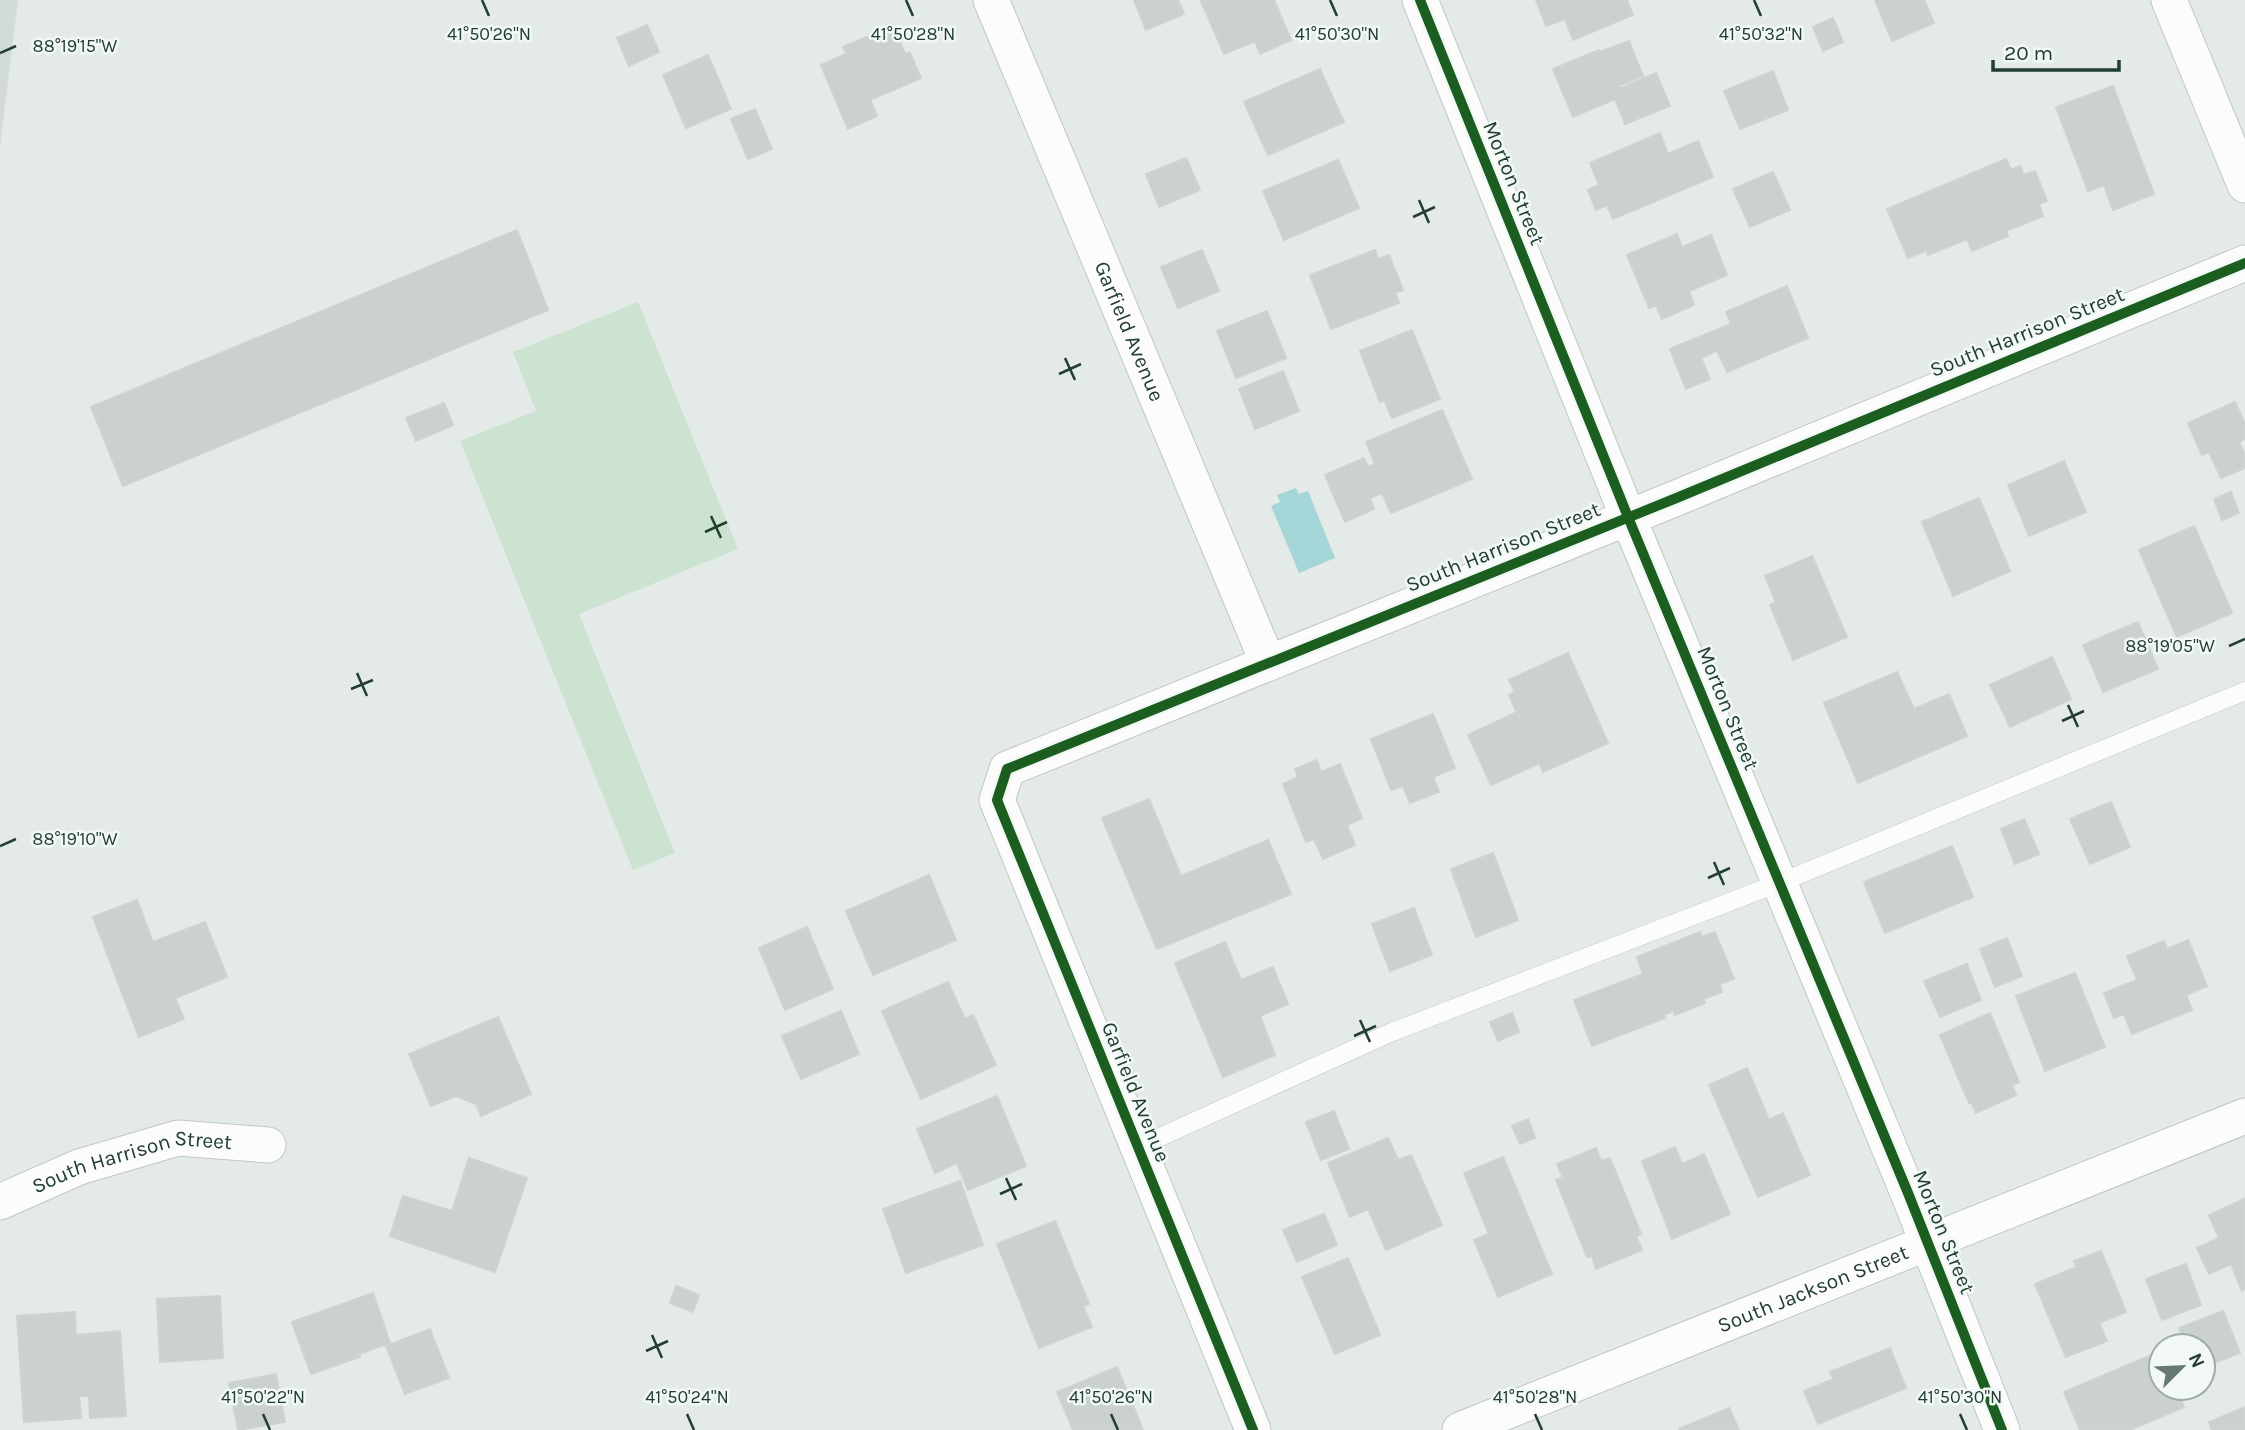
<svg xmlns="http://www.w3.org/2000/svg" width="2245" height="1430" font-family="Karla,sans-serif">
	<rect width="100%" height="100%" fill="#e4eae7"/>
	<polygon fill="#d2dbd6" points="0,0 18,0 0,147"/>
	<polygon fill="#cde3d2" points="638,302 738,549 579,614 675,853 633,870 460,441 536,411 513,352"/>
	<polygon fill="#a5d6d7" points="1296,488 1299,494 1308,491 1335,558 1299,573 1271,506 1280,502 1277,495"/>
	<g fill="#cbd1ce" stroke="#cdd3d0" stroke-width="2">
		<polygon points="1134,0 1178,0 1184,14 1146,30"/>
		<polygon points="1204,0 1274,0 1291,40 1260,54 1255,41 1224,54 1201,1"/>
		<polygon points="1536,0 1627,0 1633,15 1573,40 1565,19 1546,26"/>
		<polygon points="1875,0 1924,0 1934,23 1892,41"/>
		<polygon points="1833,18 1843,42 1823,51 1813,27"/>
		<polygon points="647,25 659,52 629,66 617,38"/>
		<polygon points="893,26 905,54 910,53 921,78 870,100 877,116 848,129 821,65 846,54 843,47"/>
		<polygon points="1629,41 1643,76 1618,86 1619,89 1656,73 1670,106 1625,124 1615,99 1573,117 1553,69 1599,50 1600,52"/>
		<polygon points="708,55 731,109 686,128 663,75"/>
		<polygon points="1320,69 1344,122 1268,155 1244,102"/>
		<polygon points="1773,71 1788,110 1740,129 1724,91"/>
		<polygon points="2113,86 2154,194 2113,210 2104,185 2088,191 2056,107"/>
		<polygon points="755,109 772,149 748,159 731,119"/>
		<polygon points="1660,133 1668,154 1698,141 1713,177 1613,219 1607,205 1596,210 1588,190 1599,185 1590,163"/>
		<polygon points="1186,158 1200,190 1159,207 1146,174"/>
		<polygon points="2006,159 2011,170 2020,166 2024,175 2035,171 2047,201 2039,204 2043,216 2006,231 2008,236 1972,251 1967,239 1928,255 1927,250 1908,258 1887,209"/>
		<polygon points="1338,160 1359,208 1284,240 1263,191"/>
		<polygon points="1773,172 1790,210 1750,227 1733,189"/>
		<polygon points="517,230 548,310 123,486 91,407"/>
		<polygon points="1677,234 1682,247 1711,235 1727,275 1689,291 1694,305 1662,319 1656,305 1649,308 1627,255"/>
		<polygon points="1202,250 1219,291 1178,308 1161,267"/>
		<polygon points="1375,250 1378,259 1389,255 1403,290 1395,293 1399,303 1331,329 1310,275"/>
		<polygon points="1787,286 1808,338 1727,372 1717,350 1701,358 1710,379 1686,389 1670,349 1731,324 1726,312"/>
		<polygon points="1267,311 1286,358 1236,378 1217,331"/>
		<polygon points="1412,330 1440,399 1392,418 1384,400 1380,402 1360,351"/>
		<polygon points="1283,371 1299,411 1255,429 1239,389"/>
		<polygon points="2235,402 2245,424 2245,439 2239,442 2245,455 2245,468 2221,478 2209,452 2202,455 2188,423"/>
		<polygon points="444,403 453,425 416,441 406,418"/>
		<polygon points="1442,410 1472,479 1391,513 1382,493 1370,498 1374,509 1345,522 1325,475 1364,458 1368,467 1375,464 1366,442"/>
		<polygon points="2064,461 2086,512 2029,536 2008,485"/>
		<polygon points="2231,492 2239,513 2222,520 2214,499"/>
		<polygon points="1979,498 2010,571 1953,596 1922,522"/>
		<polygon points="2194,526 2232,613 2177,637 2139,550"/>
		<polygon points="1812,556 1847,637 1793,660 1770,605 1776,602 1765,576"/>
		<polygon points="2138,622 2158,669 2103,692 2083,645"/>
		<polygon points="1568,653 1608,743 1543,772 1509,695 1515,692 1509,680"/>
		<polygon points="2052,657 2071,699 2010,727 1990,685"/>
		<polygon points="1897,672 1914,709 1949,694 1967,736 1858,783 1824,703"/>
		<polygon points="1517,712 1540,763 1491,785 1468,735"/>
		<polygon points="1433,714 1455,768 1433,777 1439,792 1410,803 1403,786 1391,790 1371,739"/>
		<polygon points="1317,760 1321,772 1340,764 1362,818 1347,825 1355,845 1323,859 1314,839 1306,842 1283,784 1298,777 1295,769"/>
		<polygon points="1149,799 1181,876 1268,840 1291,894 1157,949 1102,818"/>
		<polygon points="2111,802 2130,847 2090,864 2070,819"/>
		<polygon points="2024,819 2039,854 2015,864 2001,829"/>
		<polygon points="1952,846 1973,897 1885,933 1864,882"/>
		<polygon points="1493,853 1518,920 1476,937 1451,869"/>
		<polygon points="929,875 956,940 873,975 846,911"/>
		<polygon points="137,900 153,942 205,922 227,977 175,998 184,1019 139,1037 93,917"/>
		<polygon points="1414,908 1432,955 1390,971 1372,924"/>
		<polygon points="807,927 833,989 785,1010 759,948"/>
		<polygon points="1700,932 1702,937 1715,932 1734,979 1720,984 1722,992 1703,999 1705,1003 1675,1015 1673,1011 1664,1015 1665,1018 1592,1046 1574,1000 1643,974 1637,957"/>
		<polygon points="2007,938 2022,976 1995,987 1980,949"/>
		<polygon points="2188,940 2207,986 2186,995 2192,1010 2132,1034 2124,1014 2114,1018 2104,993 2137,980 2127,956 2164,941 2167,949"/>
		<polygon points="1225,942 1241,980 1273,967 1288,1004 1260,1016 1275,1055 1223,1077 1175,963"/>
		<polygon points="1967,964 1981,1000 1940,1017 1924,981"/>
		<polygon points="2075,973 2105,1047 2045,1071 2016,996"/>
		<polygon points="948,982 965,1019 973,1015 996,1065 921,1099 882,1011"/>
		<polygon points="841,1011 859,1054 801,1079 782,1036"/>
		<polygon points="1512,1013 1519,1032 1498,1041 1490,1022"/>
		<polygon points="1990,1013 2019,1082 2012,1085 2016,1095 1976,1113 1971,1102 1969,1103 1940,1035"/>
		<polygon points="498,1017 531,1094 481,1116 476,1104 456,1096 431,1106 409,1054"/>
		<polygon points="1747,1068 1769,1120 1783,1113 1810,1175 1758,1197 1709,1085"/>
		<polygon points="997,1096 1026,1166 968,1190 957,1163 935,1173 917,1129"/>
		<polygon points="1334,1111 1349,1149 1321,1160 1306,1122"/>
		<polygon points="1528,1119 1535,1138 1520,1144 1512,1126"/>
		<polygon points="1388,1138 1398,1160 1411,1155 1442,1225 1386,1250 1368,1209 1350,1217 1328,1163"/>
		<polygon points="1675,1147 1682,1164 1704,1154 1730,1214 1672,1239 1642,1161"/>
		<polygon points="1596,1148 1601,1161 1610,1158 1641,1234 1636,1236 1642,1250 1596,1269 1592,1256 1587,1257 1556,1180 1563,1177 1557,1164"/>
		<polygon points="1503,1157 1552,1274 1498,1297 1474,1240 1489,1234 1464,1173"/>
		<polygon points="469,1158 527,1178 495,1272 390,1236 403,1196 452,1211"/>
		<polygon points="960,1181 983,1245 906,1273 883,1209"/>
		<polygon points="2244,1199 2245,1289 2242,1291 2231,1264 2209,1274 2197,1248 2219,1238 2209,1215"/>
		<polygon points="1324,1214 1337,1245 1297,1262 1283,1230"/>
		<polygon points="1055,1221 1089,1304 1083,1306 1092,1327 1039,1348 997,1244"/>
		<polygon points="2101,1251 2126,1312 2099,1323 2107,1341 2066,1357 2035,1284 2077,1267 2074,1261"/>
		<polygon points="1348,1258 1380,1335 1335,1354 1302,1277"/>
		<polygon points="2186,1264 2201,1305 2162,1320 2146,1279"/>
		<polygon points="676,1286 699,1295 693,1312 670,1303"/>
		<polygon points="373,1293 390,1343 359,1354 360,1357 311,1374 292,1322"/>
		<polygon points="220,1296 223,1358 160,1362 157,1299"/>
		<polygon points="2223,1311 2240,1353 2203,1367 2203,1346 2186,1346 2179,1328"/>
		<polygon points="75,1312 76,1335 120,1331 126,1416 90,1418 89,1396 79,1396 81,1418 24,1422 17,1316"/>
		<polygon points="430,1329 449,1378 405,1394 386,1346"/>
		<polygon points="1890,1348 1906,1388 1818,1424 1804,1391 1834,1379 1830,1372"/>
		<polygon points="2161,1351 2161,1388 2176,1388 2184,1407 2130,1430 2080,1430 2064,1392"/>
		<polygon points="1117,1367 1143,1430 1073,1430 1057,1392"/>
		<polygon points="276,1374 285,1422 238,1430 229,1383"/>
		<polygon points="2245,1407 2245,1430 2212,1430 2209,1422"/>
		<polygon points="1729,1408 1739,1430 1679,1430 1679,1429"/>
	</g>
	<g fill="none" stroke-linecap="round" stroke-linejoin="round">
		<g stroke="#c1c7c4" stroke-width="19">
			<polyline id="service" points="1138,1147 1392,1032 1779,883 2245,691"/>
		</g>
		<g stroke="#c1c7c4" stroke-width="37">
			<g id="minor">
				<path id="s1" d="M 991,0 L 1268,663"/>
				<polyline points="1420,0 1628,517 1908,1193 2002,1430"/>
				<polyline points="2169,0 2245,185"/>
				<path id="s2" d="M 0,1202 L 79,1167 L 178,1138 L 268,1145"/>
				<polyline points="1253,1430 997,800 1007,769 1674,499 2245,263"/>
				<path id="s3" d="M 1460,1430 L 2245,1116"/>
			</g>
		</g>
		<use href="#service" stroke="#fbfcfb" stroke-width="18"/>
		<use href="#minor" stroke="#fbfcfb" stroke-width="35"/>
		<g stroke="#f2f8f5" stroke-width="15">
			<g id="cycleway">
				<polyline points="1420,0 1628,517 1908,1193 2002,1430"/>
				<polyline points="1253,1430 997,800 1007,769 1674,499 2245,263"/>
			</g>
		</g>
		<use href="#cycleway" stroke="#1b5e20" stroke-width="10"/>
	</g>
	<path fill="none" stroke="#223d32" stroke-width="2.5" d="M 482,0 L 489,16M 906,0 L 913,16M 1330,0 L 1337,16M 1754,0 L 1761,16M 0,53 L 16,46M 1419,200 L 1429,223M 1413,217 L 1435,207M 1065,358 L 1075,380M 1059,374 L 1081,364M 711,516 L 721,538M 705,532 L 727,522M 2229,646 L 2245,639M 357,673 L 367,696M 351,689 L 373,680M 2068,705 L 2078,727M 2062,721 L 2084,711M 0,846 L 16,839M 1714,862 L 1724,885M 1708,878 L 1730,868M 1360,1020 L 1370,1042M 1354,1036 L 1376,1026M 1006,1178 L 1016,1200M 1000,1194 L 1022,1184M 652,1335 L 662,1358M 646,1351 L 668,1341M 263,1414 L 270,1430M 687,1414 L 694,1430M 1111,1414 L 1118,1430M 1535,1414 L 1542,1430M 1960,1414 L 1967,1430"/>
	<g text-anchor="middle" stroke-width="5" stroke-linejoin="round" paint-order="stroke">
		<g font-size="21" fill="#223d32" stroke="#f2f8f5">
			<text transform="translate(1514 183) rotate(68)" y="7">Morton Street</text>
			<text dy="7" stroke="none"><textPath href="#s1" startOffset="359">Garfield Avenue</textPath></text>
			<text transform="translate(2027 332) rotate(-22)" y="7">South Harrison Street</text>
			<text transform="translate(1503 547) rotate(-22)" y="7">South Harrison Street</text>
			<text transform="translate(1728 708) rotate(68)" y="7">Morton Street</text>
			<text transform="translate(1136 1092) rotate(68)" y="7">Garfield Avenue</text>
			<text dy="7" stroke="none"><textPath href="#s2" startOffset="140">South Harrison Street</textPath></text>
			<text transform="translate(1944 1232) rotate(68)" y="7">Morton Street</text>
			<text dy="7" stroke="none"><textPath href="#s3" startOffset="380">South Jackson Street</textPath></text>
		</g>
	</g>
	<g font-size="18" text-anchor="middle" fill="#223d32" stroke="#f2f8f5" stroke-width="5" stroke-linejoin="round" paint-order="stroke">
		<text x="489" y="40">41°50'26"N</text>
		<text x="913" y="40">41°50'28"N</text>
		<text x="1337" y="40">41°50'30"N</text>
		<text x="1761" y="40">41°50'32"N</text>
		<text x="75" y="52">88°19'15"W</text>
		<text x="2170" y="652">88°19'05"W</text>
		<text x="75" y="845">88°19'10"W</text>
		<text x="263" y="1403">41°50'22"N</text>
		<text x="687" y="1403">41°50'24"N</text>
		<text x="1111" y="1403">41°50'26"N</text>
		<text x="1535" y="1403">41°50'28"N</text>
		<text x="1960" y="1403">41°50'30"N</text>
	</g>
	<g transform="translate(2182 1367) rotate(66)"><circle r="33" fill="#f2f8f5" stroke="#9fada7" stroke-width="2"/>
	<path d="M0-5L12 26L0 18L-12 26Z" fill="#667a71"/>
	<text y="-10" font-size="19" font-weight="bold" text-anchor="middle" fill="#223d32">N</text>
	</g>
	<path d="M1993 60v10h126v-10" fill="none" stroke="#223d32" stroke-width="3.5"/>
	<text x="2004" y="60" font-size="21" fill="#223d32" stroke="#f2f8f5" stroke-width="5" paint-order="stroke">20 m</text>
</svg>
